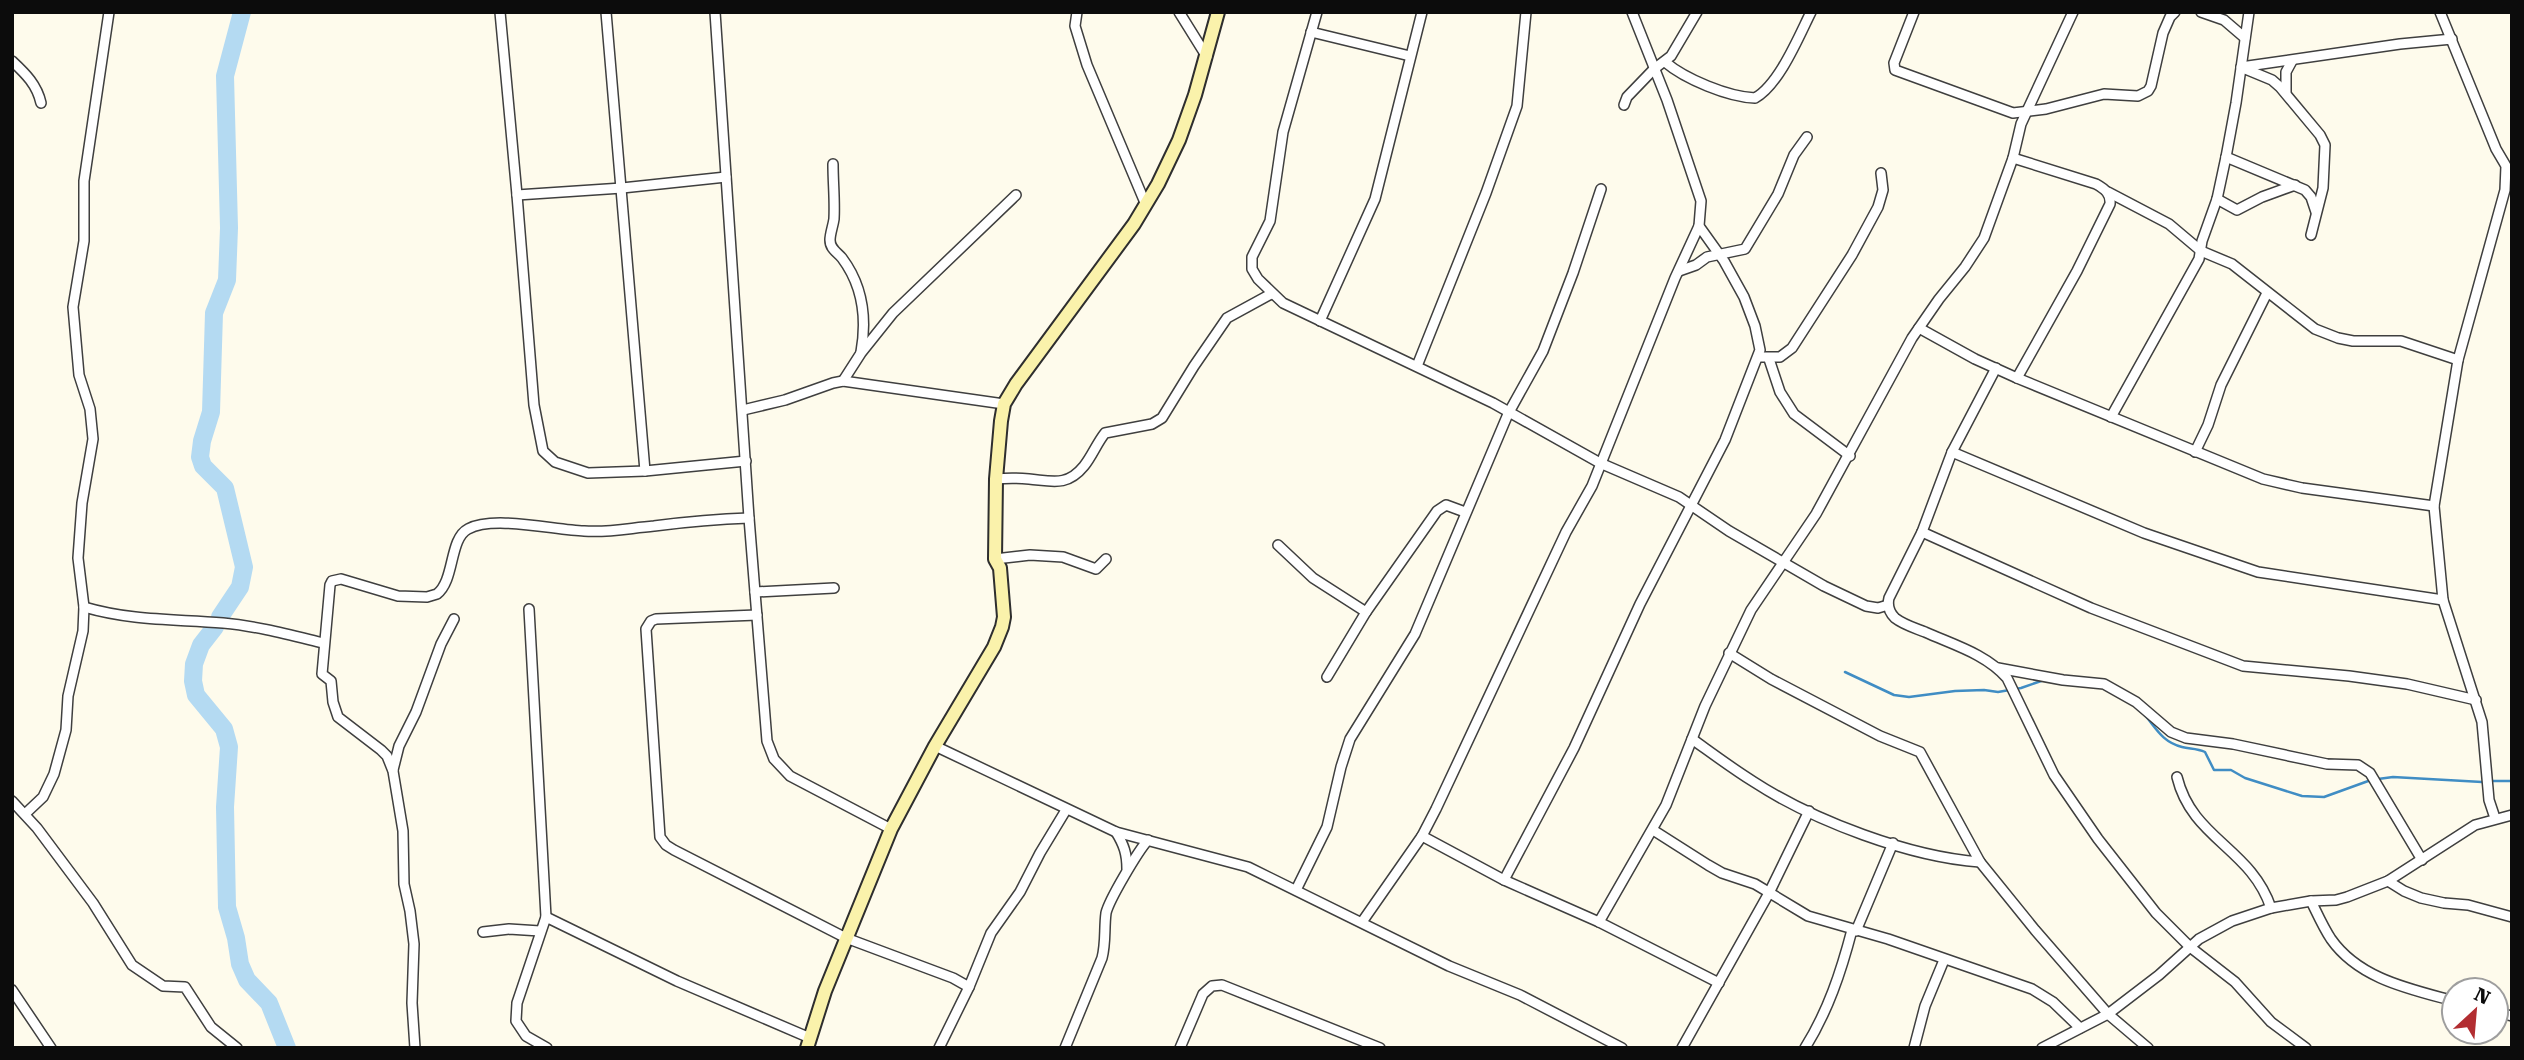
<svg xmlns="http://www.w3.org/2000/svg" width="2524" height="1060" font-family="'Roboto Serif',serif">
	<rect width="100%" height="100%" fill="#fefbec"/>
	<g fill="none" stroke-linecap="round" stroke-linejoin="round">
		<g stroke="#408dc4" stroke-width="2.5">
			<polyline points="1845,672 1894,695 1909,697 1955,691 1984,690 1998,692 2021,688 2044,680"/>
			<path d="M 2144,714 C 2156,728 2162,742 2182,747 C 2190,749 2197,748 2205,752 L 2214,770 L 2231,770 L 2245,778 L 2302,796 L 2324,797 L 2371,780"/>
			<polyline points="2378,779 2393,777 2482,782"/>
			<polyline points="2493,781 2512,781"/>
		</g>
		<g stroke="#b4daf2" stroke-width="18">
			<polyline points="220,617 240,587 244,567 225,488 203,466 200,457 202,441 211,412 214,313 227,280 229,228 225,76 242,12"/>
			<polyline points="215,627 201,645 194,664 193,681 196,695 224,729 229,747 225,807 227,907 236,938 240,964 247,980 269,1003 287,1048"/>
		</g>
		<g stroke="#3f3f3f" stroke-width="12">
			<g id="street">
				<polyline points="500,12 517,195 534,405 543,451 555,462 588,473 645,471 746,461"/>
				<polyline points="606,12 645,471"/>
				<polyline points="715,12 749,518 767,741 774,759 790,776 891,829"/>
				<polyline points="1077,12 1075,26 1087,65 1146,205"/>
				<polyline points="1179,12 1207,57"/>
				<polyline points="1317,12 1283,132 1270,221 1252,257 1252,269 1258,279 1283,303 1493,403 1600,463 1679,497 1729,531 1824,586 1866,606 1878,608 1888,605"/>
				<polyline points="1914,12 1894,63 1895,70 2013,113 2046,109 2104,94 2138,96 2148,91 2151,86 2163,33 2170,17 2175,12"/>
				<polyline points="2201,12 2224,20 2245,38"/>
				<polyline points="2440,12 2496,149 2506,166 2505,190 2458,360 2434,506 2443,600 2482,722 2489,800 2495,818"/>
				<polyline points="1311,32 1410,56"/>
				<path d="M 12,61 C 26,74 37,85 41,103"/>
				<path d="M 1665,62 C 1685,79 1728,97 1755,98 C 1779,85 1799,36 1811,12"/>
				<polyline points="2241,67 2400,44 2452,39"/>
				<polyline points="2243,68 2272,80 2280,87 2320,135 2325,145 2323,188 2311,235"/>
				<polyline points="2286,92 2286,72 2292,61"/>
				<polyline points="1624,105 1627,97 1654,69 1671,56 1697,12"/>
				<polyline points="2226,157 2305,190 2311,197 2316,212"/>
				<path d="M 2013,158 L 2096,184 C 2105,189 2111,194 2110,204 L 2077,271 L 2017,378"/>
				<path d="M 833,164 C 833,183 835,200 834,219 C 833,226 830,234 830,240 C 830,249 837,252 842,258 C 863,286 867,318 861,352"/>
				<polyline points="2108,192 2169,224 2201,251 2232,264 2315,329 2338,338 2353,341 2401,341 2458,360"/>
				<polyline points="517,195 622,188 726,177"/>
				<polyline points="2217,199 2237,210 2262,197 2295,185"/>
				<polyline points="1679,271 1696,265 1707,257 1745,249 1778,194 1794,155 1807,137"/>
				<polyline points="1320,321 1375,199 1422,12"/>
				<polyline points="1919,328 1975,359 2017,378 2263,479 2302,488 2434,506"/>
				<polyline points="1758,357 1780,357 1792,348 1852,255 1878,207 1883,190 1881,173"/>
				<polyline points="1769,359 1780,392 1794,414 1850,456"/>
				<polyline points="1417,366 1486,193 1517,106 1526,12"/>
				<path d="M 1996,368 L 1952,452 L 1922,532 L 1889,598 C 1887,606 1889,612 1895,618 C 1904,625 1915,628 1925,632 C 1954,645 1986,654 2007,678 L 2054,775 L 2098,839 L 2156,913 L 2190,947 L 2235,982 L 2271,1022 L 2306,1048"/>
				<polyline points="843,381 861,353 893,313 1016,195"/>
				<polyline points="743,410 785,400 833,383 843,381 1004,404"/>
				<polyline points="2111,417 2199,259 2202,241 2217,199 2226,157 2236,103 2249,12"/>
				<polyline points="1952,452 2144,533 2258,572 2443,600"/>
				<polyline points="2195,452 2208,425 2221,385 2267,293"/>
				<path d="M 996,479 C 1007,478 1017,478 1029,479 C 1052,481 1067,487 1084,466 C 1092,456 1097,443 1105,433 L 1152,424 L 1162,418 L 1194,366 L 1227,318 L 1271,294"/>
				<polyline points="1922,532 2091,608 2243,666 2349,676 2407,684 2476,700"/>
				<polyline points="1278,545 1313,578 1366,612"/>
				<polyline points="995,559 1030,555 1063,557 1096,569 1106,559"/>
				<polyline points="755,592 834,588"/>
				<path d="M 84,607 C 132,621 174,619 223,623 C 257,626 290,635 323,643"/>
				<polyline points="529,609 546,917"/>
				<polyline points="757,615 656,619 651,621 646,629 660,837 666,845 674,850 846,938 953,978 969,987"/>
				<polyline points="1729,653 1771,679 1880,736 1920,752 1980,862 2035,930 2108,1014 2148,1048"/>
				<polyline points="1998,668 2063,680 2104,684 2136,702 2171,732 2186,738 2233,744 2327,764 2358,765 2370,773 2422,860"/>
				<polyline points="1327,677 1366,612 1437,511 1446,505 1465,512"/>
				<path d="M 1692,739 C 1713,754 1733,769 1754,782 C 1814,821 1910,857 1980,862"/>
				<polyline points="935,746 1116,832 1248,867 1449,966 1520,995 1622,1048"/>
				<polyline points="393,770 399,746 416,712 441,644 454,619"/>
				<path d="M 2177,777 C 2192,839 2251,848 2271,908"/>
				<polyline points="12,801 37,828 93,903 132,965 163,986 185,987 211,1027 237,1048"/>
				<polyline points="25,814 43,797 54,774 66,730 68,696 83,631 84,607 78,558 82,503 93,439 90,409 79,375 73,307 84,241 84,181 109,12"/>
				<polyline points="1653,830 1708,865 1722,873 1755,884 1808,916 1888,939 2032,989 2053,1002 2080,1028"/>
				<path d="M 1116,832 C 1124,845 1127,854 1127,869"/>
				<polyline points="1422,836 1504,880 1599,922 1719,983"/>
				<polyline points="1504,880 1574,748 1640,604 1725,440 1760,350 1755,326 1744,297 1724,261 1699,226 1701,201 1667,100 1632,12"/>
				<polyline points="2388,881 2404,891 2421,898 2444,903 2468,905 2512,917"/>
				<polyline points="1296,890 1327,827 1341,767 1350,739 1415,634 1508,414 1543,351 1573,273 1601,189"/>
				<path d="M 2311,901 C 2317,913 2323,927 2331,939 C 2359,979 2410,989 2454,1001"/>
				<polyline points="1362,922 1422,836 1436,809 1566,532 1592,486 1675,278 1699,226"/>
				<polyline points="1599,922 1666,805 1705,706 1751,610 1816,514 1912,338 1939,299 1965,267 1984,238 2013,158 2021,124 2073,12"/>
				<polyline points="1856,931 1893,843"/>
				<polyline points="483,932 509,929 540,931"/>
				<polyline points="12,990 51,1048"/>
				<polyline points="2496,1012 2512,1016"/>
				<path d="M 415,1048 L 412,1003 L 414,944 L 410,911 L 404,884 L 403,831 L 393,771 L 387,756 L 381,750 L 338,717 L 333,702 L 331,681 L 322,674 L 330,585 L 332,581 L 341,579 L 398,596 L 427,597 L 437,594 C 455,580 449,539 468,529 C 493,515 554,530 584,531 C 608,533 630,528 654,526 C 685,522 717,519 749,518"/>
				<polyline points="547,1048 526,1036 516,1021 517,1003 546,917 677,981 810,1038"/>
				<polyline points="939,1048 969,987 991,933 1020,892 1040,853 1066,810"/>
				<path d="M 1065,1048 L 1102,958 C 1106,943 1104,928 1106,913 C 1109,900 1138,851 1148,840"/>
				<polyline points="1180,1048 1203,994 1212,986 1222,985 1380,1048"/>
				<polyline points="1682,1048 1769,893 1809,811"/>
				<path d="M 1805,1048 C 1828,1011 1841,972 1852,930"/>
				<polyline points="1914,1048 1925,1006 1944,960"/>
				<polyline points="2042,1048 2108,1014 2159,975 2199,939 2232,921 2271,908 2311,901 2336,900 2347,897 2388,881 2475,825 2512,815"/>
			</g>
		</g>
		<g stroke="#2e2e2e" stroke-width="16">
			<polyline id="secondary" points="807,1048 825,991 891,829 935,746 994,647 1002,627 1004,617 1000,568 995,559 996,479 1001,421 1004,404 1016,384 1134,224 1158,184 1179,140 1195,95 1218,12"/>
		</g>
		<use href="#street" stroke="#fff" stroke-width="9"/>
		<use href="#secondary" stroke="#faf2ab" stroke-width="12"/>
	</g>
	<rect width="2524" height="1060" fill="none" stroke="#0c0c0c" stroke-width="28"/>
	<g transform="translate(2475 1011) rotate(26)"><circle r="33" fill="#ffffff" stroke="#9e9e9e" stroke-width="2"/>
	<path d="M0-5L12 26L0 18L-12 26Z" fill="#b22d31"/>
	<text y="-10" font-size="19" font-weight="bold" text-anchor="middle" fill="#0c0c0c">N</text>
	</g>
</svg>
